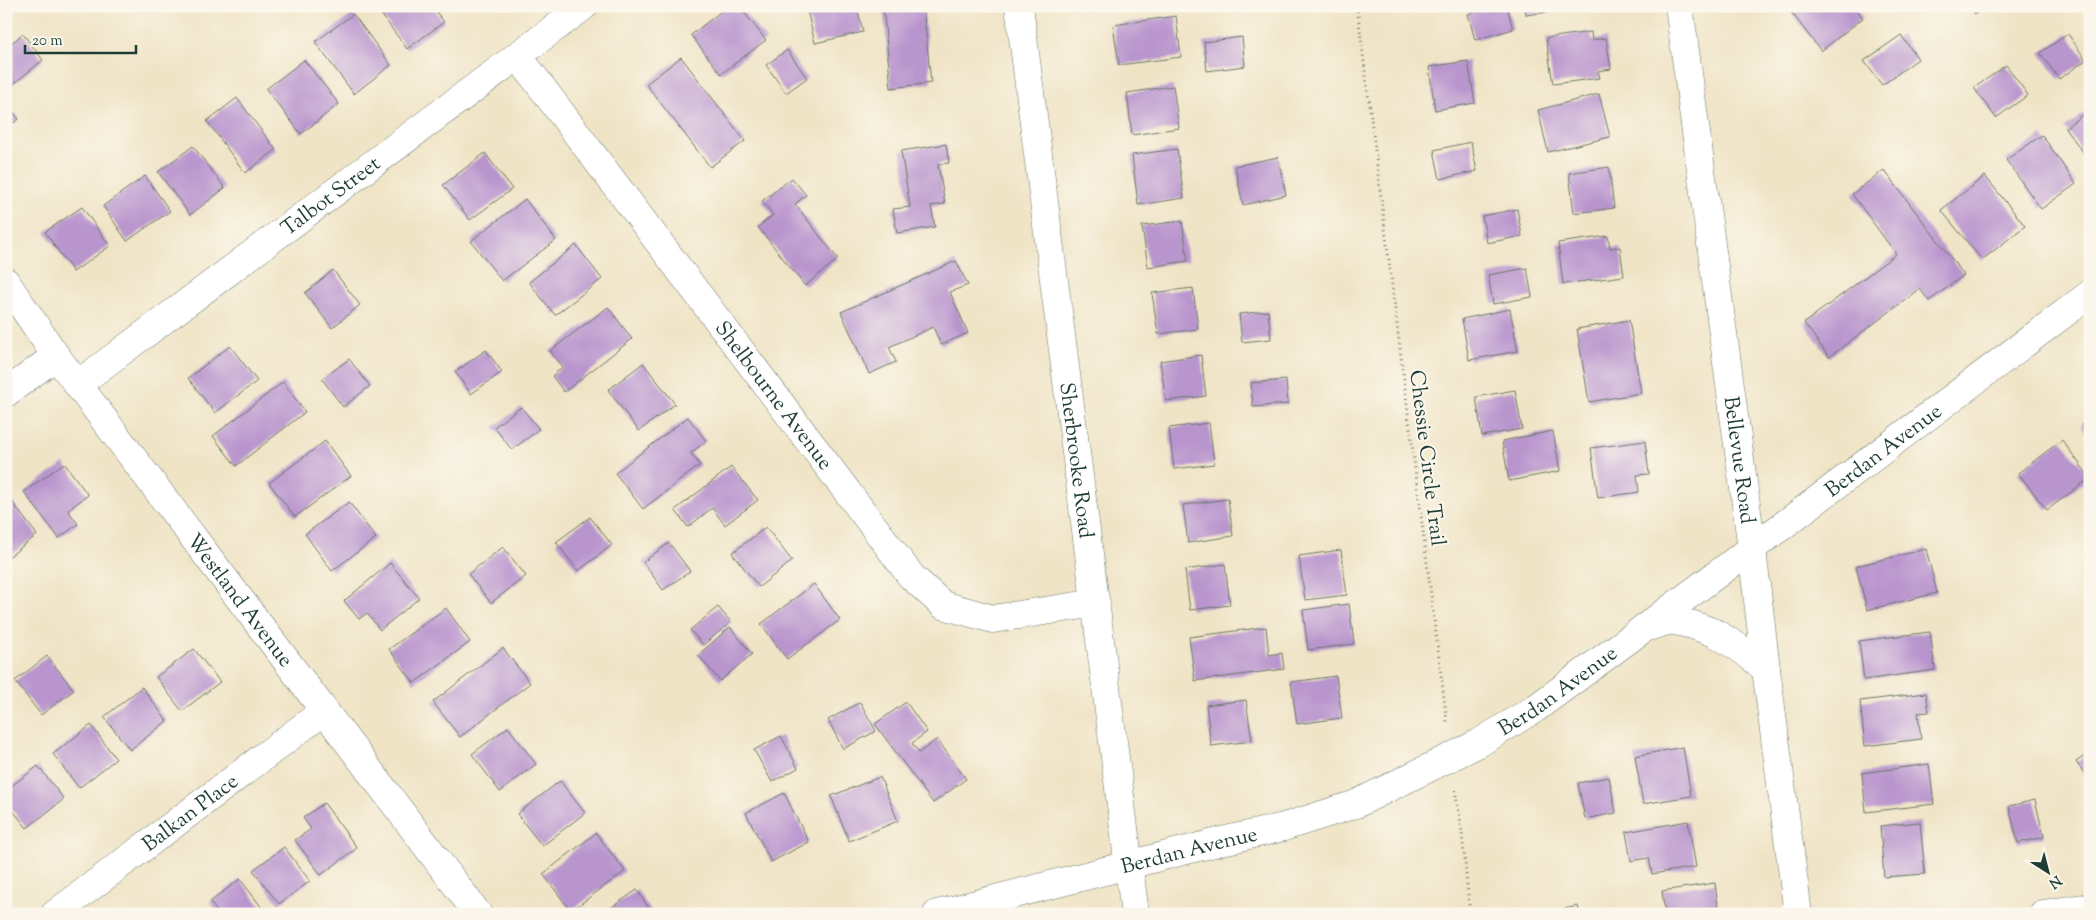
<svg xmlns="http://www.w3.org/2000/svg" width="2096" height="920" font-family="'Sorts Mill Goudy',serif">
	<rect width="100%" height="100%" fill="#fbf7ec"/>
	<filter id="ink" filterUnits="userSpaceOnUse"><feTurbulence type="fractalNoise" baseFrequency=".02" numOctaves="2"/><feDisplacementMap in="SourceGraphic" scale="10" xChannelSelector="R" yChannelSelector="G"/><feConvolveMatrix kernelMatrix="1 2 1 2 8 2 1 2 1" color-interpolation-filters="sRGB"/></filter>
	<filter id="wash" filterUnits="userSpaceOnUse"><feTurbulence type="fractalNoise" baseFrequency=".0096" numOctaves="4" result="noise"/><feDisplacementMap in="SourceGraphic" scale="20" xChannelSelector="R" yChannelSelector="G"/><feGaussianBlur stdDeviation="1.12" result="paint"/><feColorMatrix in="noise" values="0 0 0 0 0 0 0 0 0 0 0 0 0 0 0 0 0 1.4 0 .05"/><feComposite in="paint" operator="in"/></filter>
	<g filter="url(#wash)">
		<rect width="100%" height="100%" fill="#f0e4c6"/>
		<g id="blocks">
			<g fill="#b995ce">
				<polygon points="375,6 432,6 444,22 407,49"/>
				<polygon points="728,6 739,6 766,40 721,74 691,35"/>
				<polygon points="806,6 857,6 863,32 815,43"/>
				<polygon points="883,6 923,6 931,83 891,88"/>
				<polygon points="1493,6 1507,6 1513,29 1475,40 1468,14"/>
				<polygon points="1525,6 1583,6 1583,7 1526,15"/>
				<polygon points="1790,6 1854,6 1863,18 1821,51 1788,8"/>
				<polygon points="1970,6 1987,6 1975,14"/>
				<polygon points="353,14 391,65 354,94 315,42"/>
				<polygon points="1176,16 1181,57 1119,65 1113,25"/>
				<polygon points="1591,32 1592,40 1606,38 1611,69 1598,71 1600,78 1553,84 1546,38"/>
				<polygon points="23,34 43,60 6,90 6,47"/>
				<polygon points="2068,34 2086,60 2059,79 2040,53"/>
				<polygon points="1901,35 1918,59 1882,85 1864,61"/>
				<polygon points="1242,37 1245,66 1207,71 1204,42"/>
				<polygon points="787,50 807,78 786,93 766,65"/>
				<polygon points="681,57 745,141 710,167 646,84"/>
				<polygon points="304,60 339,104 301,134 266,89"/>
				<polygon points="1468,61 1475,103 1435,110 1429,67"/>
				<polygon points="2006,65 2028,95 1996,118 1974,88"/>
				<polygon points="1173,86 1179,128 1132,135 1127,93"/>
				<polygon points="1599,94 1610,137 1548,152 1538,110"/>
				<polygon points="237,98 276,150 245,173 207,121"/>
				<polygon points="6,103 19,119 6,128"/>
				<polygon points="2090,109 2090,161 2065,128"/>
				<polygon points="2042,135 2076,184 2041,209 2006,160"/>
				<polygon points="1471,142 1477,171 1440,179 1434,150"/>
				<polygon points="946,144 949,163 938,164 945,204 931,206 935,227 897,233 893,209 910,207 901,151"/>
				<polygon points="193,146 225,188 190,215 158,172"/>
				<polygon points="1177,149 1184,198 1138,205 1132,155"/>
				<polygon points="485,153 512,189 470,220 443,185"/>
				<polygon points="1278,157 1286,195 1243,205 1235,166"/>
				<polygon points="1609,167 1614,208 1574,213 1569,173"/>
				<polygon points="1884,170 1964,275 1929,301 1920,289 1829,357 1804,323 1896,254 1852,194"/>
				<polygon points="145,176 170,211 127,241 103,206"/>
				<polygon points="1985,176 2025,226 1982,260 1941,210"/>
				<polygon points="792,178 806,195 795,204 838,259 805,286 758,227 773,215 762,201"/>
				<polygon points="525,199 556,240 502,281 471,241"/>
				<polygon points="82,207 110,246 73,272 45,232"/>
				<polygon points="1517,209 1522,236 1487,243 1482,216"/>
				<polygon points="1182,221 1188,261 1148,267 1142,226"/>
				<polygon points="1608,236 1610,248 1620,247 1624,276 1563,284 1558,243"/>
				<polygon points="576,245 602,279 555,315 529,282"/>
				<polygon points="956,261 968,285 950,292 968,333 941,345 933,327 889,347 896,362 869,374 841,312"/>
				<polygon points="1527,268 1532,297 1493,304 1488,275"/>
				<polygon points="333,270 360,305 332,328 305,293"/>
				<polygon points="1193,288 1198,329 1158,334 1152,293"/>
				<polygon points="608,307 632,339 564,392 552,376 563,367 550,351"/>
				<polygon points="1510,309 1518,351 1469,360 1462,319"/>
				<polygon points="1268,311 1271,339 1242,342 1239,314"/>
				<polygon points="1629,320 1641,393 1589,402 1577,329"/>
				<polygon points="230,346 257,381 215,413 188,378"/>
				<polygon points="486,350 502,372 471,394 455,372"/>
				<polygon points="1201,355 1206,396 1166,401 1160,361"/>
				<polygon points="349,359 370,386 343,407 322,379"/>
				<polygon points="643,363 675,404 639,431 608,390"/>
				<polygon points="1286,380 1288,404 1253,407 1251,383"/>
				<polygon points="283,382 305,412 236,466 213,436"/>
				<polygon points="1515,390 1522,429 1482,436 1476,397"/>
				<polygon points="521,407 539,429 512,450 494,427"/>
				<polygon points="688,417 706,441 691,453 700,465 643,509 615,473"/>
				<polygon points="2090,418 2090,437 2081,425"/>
				<polygon points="1209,423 1214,464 1174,469 1169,428"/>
				<polygon points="1553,431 1560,471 1509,481 1502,441"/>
				<polygon points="2062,440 2090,478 2047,510 2018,473"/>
				<polygon points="325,441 351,476 295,517 269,483"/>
				<polygon points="1645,441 1649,474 1637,475 1639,492 1598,498 1591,448"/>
				<polygon points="64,463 88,495 68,510 78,524 59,538 24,492"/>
				<polygon points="731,467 758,500 725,525 712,508 688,527 675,510"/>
				<polygon points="10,499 37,535 6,559 6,502"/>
				<polygon points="1228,499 1233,536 1188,543 1183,505"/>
				<polygon points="349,502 376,538 332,571 305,534"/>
				<polygon points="590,517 612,545 578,571 556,542"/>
				<polygon points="766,527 792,561 759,587 732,553"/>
				<polygon points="669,543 690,571 663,590 643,562"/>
				<polygon points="503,547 526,576 491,603 468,574"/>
				<polygon points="1926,549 1937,593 1867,610 1856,566"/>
				<polygon points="1341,550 1347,595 1305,600 1299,556"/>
				<polygon points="390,563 419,598 380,630 367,613 359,619 344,601"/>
				<polygon points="1225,564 1230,605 1190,610 1185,570"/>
				<polygon points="814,584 840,620 787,659 761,624"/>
				<polygon points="1349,604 1354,644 1308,650 1303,610"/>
				<polygon points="718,607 731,622 703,645 690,630"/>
				<polygon points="446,608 470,642 414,683 389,649"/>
				<polygon points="730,627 752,654 720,681 698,655"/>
				<polygon points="1266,627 1269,655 1282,653 1284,669 1195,681 1189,637"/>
				<polygon points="1930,632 1935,670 1864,680 1859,641"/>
				<polygon points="503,648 530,683 460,737 433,702"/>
				<polygon points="194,649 220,682 182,711 156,677"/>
				<polygon points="47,656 74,690 41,715 15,681"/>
				<polygon points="1336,676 1342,718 1297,724 1291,682"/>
				<polygon points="142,687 167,721 130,750 104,717"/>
				<polygon points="1926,693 1929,712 1918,713 1921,739 1865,746 1860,701"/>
				<polygon points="1246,700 1252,741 1211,746 1206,705"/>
				<polygon points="860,702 876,731 843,749 828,720"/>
				<polygon points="906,702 927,732 912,743 919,753 937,739 966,779 933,803 875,724"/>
				<polygon points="91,725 116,759 79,788 53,754"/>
				<polygon points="508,727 536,764 500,792 472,754"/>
				<polygon points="781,736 798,768 772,782 754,750"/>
				<polygon points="1683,747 1691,796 1643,804 1635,756"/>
				<polygon points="2090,752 2090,781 2076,762"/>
				<polygon points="1929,764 1934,804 1866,812 1862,773"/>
				<polygon points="38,766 64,799 27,828 6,802 6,790"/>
				<polygon points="880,777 898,821 849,841 831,796"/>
				<polygon points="1609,777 1616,813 1585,819 1578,783"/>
				<polygon points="560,781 585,813 542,846 517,814"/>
				<polygon points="784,793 809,842 771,862 746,813"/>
				<polygon points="2035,800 2044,837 2018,843 2009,806"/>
				<polygon points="324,803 357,848 321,875 295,840 311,829 303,818"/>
				<polygon points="1688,821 1696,867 1652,874 1649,858 1631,861 1626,832"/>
				<polygon points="1920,822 1925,874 1884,877 1880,826"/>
				<polygon points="596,833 625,871 571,911 543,874"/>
				<polygon points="284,847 310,881 279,904 253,870"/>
				<polygon points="240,879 266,913 265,914 219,914 210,902"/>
				<polygon points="1715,883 1719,914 1665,914 1662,891"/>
				<polygon points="637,890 653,914 602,914"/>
				<polygon points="1578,906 1580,914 1546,914 1546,913"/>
			</g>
		</g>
	</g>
	<g filter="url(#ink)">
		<use href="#blocks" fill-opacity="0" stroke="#687767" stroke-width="1"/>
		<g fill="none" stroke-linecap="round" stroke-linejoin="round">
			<g stroke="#687767" stroke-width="29">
				<g id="street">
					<path id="s1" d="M 1019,6 L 1135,914"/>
					<path id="s2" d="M 1679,6 L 1752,549 L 1766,669 L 1798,914"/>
					<path id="s3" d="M 518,56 L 911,576 L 943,605 L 993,619 L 1096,603"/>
					<path id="s4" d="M 6,282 L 56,356 L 478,914"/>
					<path id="s5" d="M 78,384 L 584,6"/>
					<polyline points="6,393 56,356"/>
					<polyline points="1644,628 1671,620 1693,625 1715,633 1741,649 1766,669"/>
					<path id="s6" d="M 55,914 L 324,711"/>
					<polyline points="2043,914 2090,907"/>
				</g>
			</g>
			<g stroke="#687767" stroke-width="29">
				<g id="secondary">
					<path id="s7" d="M 937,914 L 1222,841 L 1284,827 L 1356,804 L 1479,743 L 1536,708 L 1793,518 L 2090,294"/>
				</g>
			</g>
			<g stroke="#687767" stroke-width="3" stroke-dasharray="1 4" stroke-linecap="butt">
				<polyline points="1357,6 1447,722"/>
				<polyline points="1455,790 1461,823 1470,914"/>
			</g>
			<use href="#street" stroke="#fff" stroke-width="28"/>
			<use href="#secondary" stroke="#fff" stroke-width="28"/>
		</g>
	</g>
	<g text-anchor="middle" stroke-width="4" stroke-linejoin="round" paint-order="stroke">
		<g font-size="21" fill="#1f3d34" stroke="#fbf7ec">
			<text dy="7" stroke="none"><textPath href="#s5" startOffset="315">Talbot Street</textPath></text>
			<text dy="7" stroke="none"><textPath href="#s3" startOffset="425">Shelbourne Avenue</textPath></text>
			<text dy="7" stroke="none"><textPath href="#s7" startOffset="1070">Berdan Avenue</textPath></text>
			<text transform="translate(1428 458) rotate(83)" y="7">Chessie Circle Trail</text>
			<text dy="7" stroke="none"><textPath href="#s1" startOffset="458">Sherbrooke Road</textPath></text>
			<text dy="7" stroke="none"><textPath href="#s2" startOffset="458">Bellevue Road</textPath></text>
			<text dy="7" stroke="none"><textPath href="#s4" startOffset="395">Westland Avenue</textPath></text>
			<text dy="7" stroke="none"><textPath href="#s7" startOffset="665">Berdan Avenue</textPath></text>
			<text dy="7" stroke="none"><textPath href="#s6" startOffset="169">Balkan Place</textPath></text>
			<text dy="7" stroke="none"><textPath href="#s7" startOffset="260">Berdan Avenue</textPath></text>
		</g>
	</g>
	<rect width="2096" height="920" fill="none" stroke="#fbf7ec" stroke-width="25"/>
	<g transform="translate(2048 872) rotate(144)" stroke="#fbf7ec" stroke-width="4" paint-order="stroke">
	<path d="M0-4L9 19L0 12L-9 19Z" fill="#1f3d34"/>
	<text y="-8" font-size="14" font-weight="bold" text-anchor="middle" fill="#1f3d34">N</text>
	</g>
	<path d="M25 45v8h111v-8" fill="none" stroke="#1f3d34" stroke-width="2.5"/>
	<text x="32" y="45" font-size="15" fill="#1f3d34" stroke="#fbf7ec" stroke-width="4" paint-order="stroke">20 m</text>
</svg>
